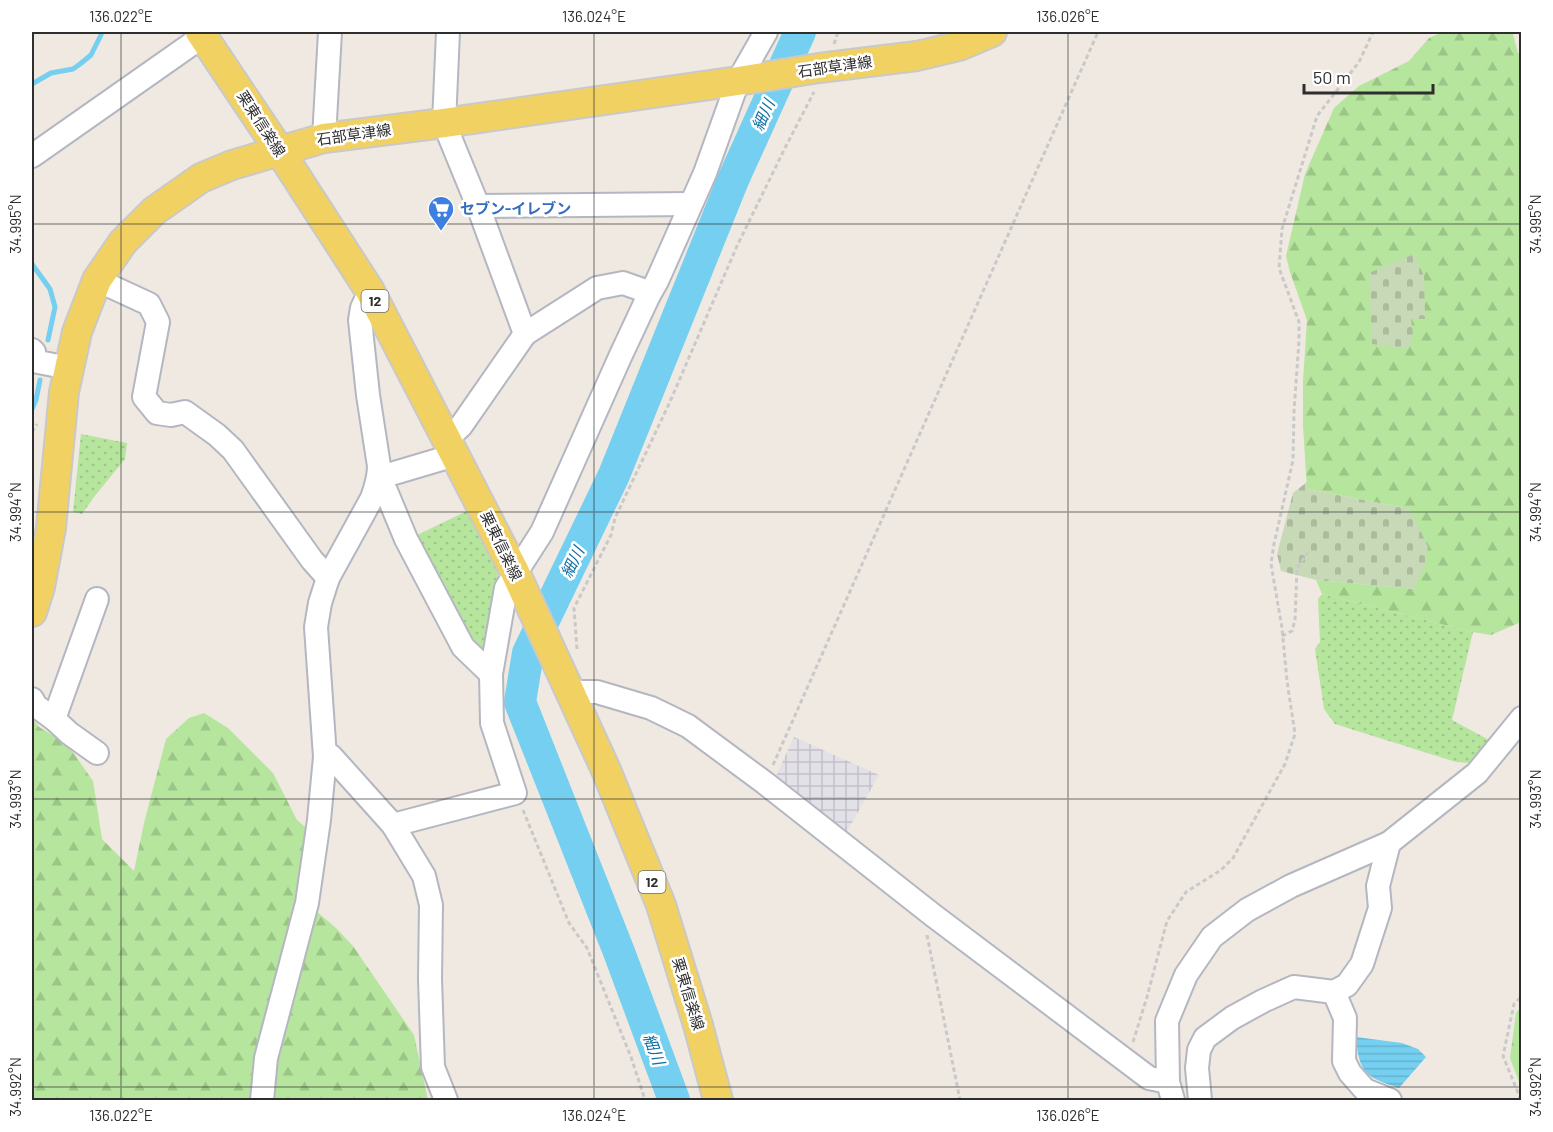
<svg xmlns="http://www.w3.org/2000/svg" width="1553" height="1132" font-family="Barlow,'Noto Sans JP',sans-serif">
	<defs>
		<pattern id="industrial-grid" width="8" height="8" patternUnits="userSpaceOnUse" patternTransform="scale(1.5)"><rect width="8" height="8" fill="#e3e1e8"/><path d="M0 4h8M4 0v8" fill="none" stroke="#c3c1c7"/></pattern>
		<pattern id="grass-dots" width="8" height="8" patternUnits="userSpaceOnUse" patternTransform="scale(1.5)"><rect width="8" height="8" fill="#b6e59e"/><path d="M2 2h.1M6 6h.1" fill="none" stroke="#9dc588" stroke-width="1.8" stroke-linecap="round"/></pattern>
		<pattern id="forest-firs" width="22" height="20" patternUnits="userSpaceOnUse" patternTransform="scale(1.5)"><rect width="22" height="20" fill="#b6e59e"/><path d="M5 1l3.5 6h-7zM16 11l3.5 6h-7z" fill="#9dc588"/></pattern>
		<pattern id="cemetery-stones" width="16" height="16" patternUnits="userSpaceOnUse" patternTransform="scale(1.5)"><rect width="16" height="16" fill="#c8d9b8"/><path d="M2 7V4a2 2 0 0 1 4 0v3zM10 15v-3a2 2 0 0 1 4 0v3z" fill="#acbb9e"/></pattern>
		<pattern id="water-rules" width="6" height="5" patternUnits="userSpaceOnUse" patternTransform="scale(1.5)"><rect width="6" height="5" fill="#75cff0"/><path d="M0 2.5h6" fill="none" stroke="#66b2ce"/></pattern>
	</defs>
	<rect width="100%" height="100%" fill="#efe9e1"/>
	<polygon fill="url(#industrial-grid)" points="794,737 879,775 845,835 778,783 776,776"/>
	<g fill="url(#grass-dots)">
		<polygon points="81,434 127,443 125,459 94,497 82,514 73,512"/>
		<polygon points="471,509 499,568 486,651 479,653 413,537"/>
		<polygon points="1322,594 1473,632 1452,720 1489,740 1469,763 1456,762 1335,724 1324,709 1315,649 1320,642 1318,599"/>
	</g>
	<g fill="url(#forest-firs)">
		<polygon points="1443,32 1509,32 1513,34 1518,53 1522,55 1521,622 1491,635 1473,632 1322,594 1316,580 1414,589 1410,509 1307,489 1303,426 1303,381 1307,320 1290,272 1286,256 1305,174 1334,108 1359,86 1409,61 1429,38"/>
		<polygon points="204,713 228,728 273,773 297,820 310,831 301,898 336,928 353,946 414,1035 428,1100 32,1100 32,718 39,727 67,744 93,781 102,839 134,871 144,823 166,739 189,718"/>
		<polygon points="1521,1006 1522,1007 1521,1087 1510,1058 1516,1013"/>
	</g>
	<g fill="url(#cemetery-stones)">
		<polygon points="1414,254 1424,276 1425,319 1411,319 1413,335 1408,349 1372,344 1369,273"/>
		<polygon points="1307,482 1307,489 1410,509 1428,547 1425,564 1414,589 1316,580 1281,571 1277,554 1293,493"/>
	</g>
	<path fill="url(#water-rules)" d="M 1356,1037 L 1402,1043 L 1418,1049 L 1426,1057 L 1399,1088 C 1366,1077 1359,1074 1356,1037 Z"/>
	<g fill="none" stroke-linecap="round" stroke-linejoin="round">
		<g stroke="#75cff0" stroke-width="5">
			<polyline points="32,84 51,73 73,69 80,64 91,55 101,35 101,32"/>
			<polyline points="32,264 50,289 55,307 48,340"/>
			<polyline points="32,409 36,400 40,380"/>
		</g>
		<polyline stroke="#75cff0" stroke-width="32" points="674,1100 619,952 520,702 528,653 614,475 733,180 800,32"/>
		<g stroke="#b4b7c1" stroke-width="26">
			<g id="minor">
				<polyline points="324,138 330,32"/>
				<polyline points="32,156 203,36"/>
				<polyline points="478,206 690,204"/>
				<polyline points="97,280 149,304 158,322 144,397 157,413 171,415 185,412 217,435 233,450 312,560 328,578"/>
				<polyline points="649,295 657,281 705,173 738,81 766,32"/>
				<polyline points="32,350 34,352 33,361 69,368"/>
				<polyline points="447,439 461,426 525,334 478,206 444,123 448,32"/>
				<polyline points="379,474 391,474 455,455"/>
				<polyline points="377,485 386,491 406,539 463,647 491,674"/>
				<polyline points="571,692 597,692 651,708 688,726 765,783 934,916 1149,1078 1168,1082"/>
				<polyline points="32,699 36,706 54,719 69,733 97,753"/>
				<polyline points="54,719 97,599"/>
				<polyline points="325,757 331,756 393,825 424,876 431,905 430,979 433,1067 446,1100"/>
				<polyline points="393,825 515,793 492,723 491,674 506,588 542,532 620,357 649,295 640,289 623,283 597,288 525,334"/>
				<polyline points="1334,992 1345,1018 1344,1061 1350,1073 1365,1090 1390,1100"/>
				<path d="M 262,1100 L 266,1058 L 307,903 L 319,820 L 325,757 L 316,627 L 320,603 L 328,578 L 372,498 C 376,487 379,478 379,466 L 368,395 L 360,320 L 362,308 L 370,291"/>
				<polyline points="1173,1100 1168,1082 1167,1021 1186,975 1212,937 1247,910 1291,886 1389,843 1477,773 1522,718"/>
				<polyline points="1200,1100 1197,1068 1199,1050 1205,1038 1232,1018 1263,1001 1294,987 1334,992 1347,985 1362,964 1380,908 1378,886 1389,843"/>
			</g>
		</g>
		<g stroke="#c9c9c9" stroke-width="32">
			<g id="major">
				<polyline points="200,32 279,150 370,291 515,572 606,770 661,905 698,1025 718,1100"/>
				<polyline points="32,612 40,587 51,528 64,392 77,332 97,280 123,242 154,211 201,178 232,165 324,138 444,123 738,81 819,68 917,56 959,46 992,32"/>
			</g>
		</g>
		<g stroke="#c9c9c9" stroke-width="3" stroke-dasharray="4.5 3" stroke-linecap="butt">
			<polyline points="834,44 838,32"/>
			<polyline points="32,432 37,424"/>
			<polyline points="1282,636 1292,631 1295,620 1297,568 1308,552"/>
			<polyline points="577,649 574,608 611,535 615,518 669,404 737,246 785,148 814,92"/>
			<polyline points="773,765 1098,32"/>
			<polyline points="523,810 569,923 587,948 631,1057 645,1100"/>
			<polyline points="927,935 960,1100"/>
			<polyline points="1133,1042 1147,997 1167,921 1186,892 1221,870 1233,858 1285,764 1295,734 1287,681 1282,628 1271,564 1274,544 1293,460 1294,411 1299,341 1299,322 1279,268 1282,229 1317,116 1359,62 1373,32"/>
			<polyline points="1521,1100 1503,1056 1514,1004 1522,996"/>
		</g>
		<use href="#minor" stroke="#fff" stroke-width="22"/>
		<use href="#major" stroke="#f2d163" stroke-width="28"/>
	</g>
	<path fill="none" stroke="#2e2e2e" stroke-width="1.5" stroke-opacity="0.45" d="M 121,32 L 121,1100M 594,32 L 594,1100M 1068,32 L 1068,1100M 32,224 L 1522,224M 32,512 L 1522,512M 32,799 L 1522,799M 32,1087 L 1522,1087"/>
	<defs>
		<g id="supermarket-pin" transform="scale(1.35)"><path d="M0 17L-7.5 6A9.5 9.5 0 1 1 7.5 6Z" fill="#3f7fe0" stroke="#fff"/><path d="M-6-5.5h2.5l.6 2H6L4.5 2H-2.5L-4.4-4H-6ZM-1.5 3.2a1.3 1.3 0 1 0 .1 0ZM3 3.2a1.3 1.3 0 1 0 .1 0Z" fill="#fff"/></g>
	</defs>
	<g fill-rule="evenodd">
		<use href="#supermarket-pin" x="441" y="209"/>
	</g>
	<g text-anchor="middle" stroke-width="5" stroke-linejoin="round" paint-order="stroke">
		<g fill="#fff" stroke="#6d6d6d" stroke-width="1.5">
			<rect x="361.5" y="290" width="27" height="22" rx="4.5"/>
			<rect x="638.5" y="871" width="27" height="22" rx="4.5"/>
		</g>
		<g font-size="14" font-weight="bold" fill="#2e2e2e">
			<text x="375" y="306">12</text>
			<text x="652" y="887">12</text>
		</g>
		<g font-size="15" fill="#2e2e2e" stroke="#fff">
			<text transform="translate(835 67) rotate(-8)" y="5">石部草津線</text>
			<text transform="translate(261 124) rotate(57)" y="5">栗東信楽線</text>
			<text transform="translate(354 135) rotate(-8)" y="5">石部草津線</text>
			<text transform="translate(501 546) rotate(64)" y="5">栗東信楽線</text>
			<text transform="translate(688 994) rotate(73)" y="5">栗東信楽線</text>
		</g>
		<g font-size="15" font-weight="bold" fill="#366cbe" stroke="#fff" text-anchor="start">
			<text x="460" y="214">セブン-イレブン</text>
		</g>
		<g font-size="16" font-style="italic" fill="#0d6fa3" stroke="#fff">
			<text transform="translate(763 115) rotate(-66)" y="6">細川</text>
			<text transform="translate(572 562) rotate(-64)" y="6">細川</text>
			<text transform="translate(654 1049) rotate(69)" y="6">細川</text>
		</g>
	</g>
	<rect width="1553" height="1132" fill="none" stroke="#ffffff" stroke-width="66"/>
	<path d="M1304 84v9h129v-9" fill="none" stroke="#2e2e2e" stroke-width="3"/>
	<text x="1313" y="84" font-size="18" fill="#2e2e2e" stroke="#ffffff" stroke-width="4.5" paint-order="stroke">50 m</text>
	<rect x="33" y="33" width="1487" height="1066" fill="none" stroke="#2e2e2e" stroke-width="2"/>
	<g font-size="15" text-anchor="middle" fill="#2e2e2e">
		<text x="121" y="22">136.022°E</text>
		<text x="594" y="22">136.024°E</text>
		<text x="1068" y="22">136.026°E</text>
		<text transform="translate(16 224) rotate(-90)" y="5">34.995°N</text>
		<text transform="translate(1536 224) rotate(-90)" y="5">34.995°N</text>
		<text transform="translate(16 512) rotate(-90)" y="5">34.994°N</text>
		<text transform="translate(1536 512) rotate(-90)" y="5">34.994°N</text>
		<text transform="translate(16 799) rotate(-90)" y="5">34.993°N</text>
		<text transform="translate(1536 799) rotate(-90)" y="5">34.993°N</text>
		<text transform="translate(16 1087) rotate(-90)" y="5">34.992°N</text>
		<text transform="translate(1536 1087) rotate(-90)" y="5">34.992°N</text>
		<text x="121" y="1121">136.022°E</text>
		<text x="594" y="1121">136.024°E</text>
		<text x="1068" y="1121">136.026°E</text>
	</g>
</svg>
